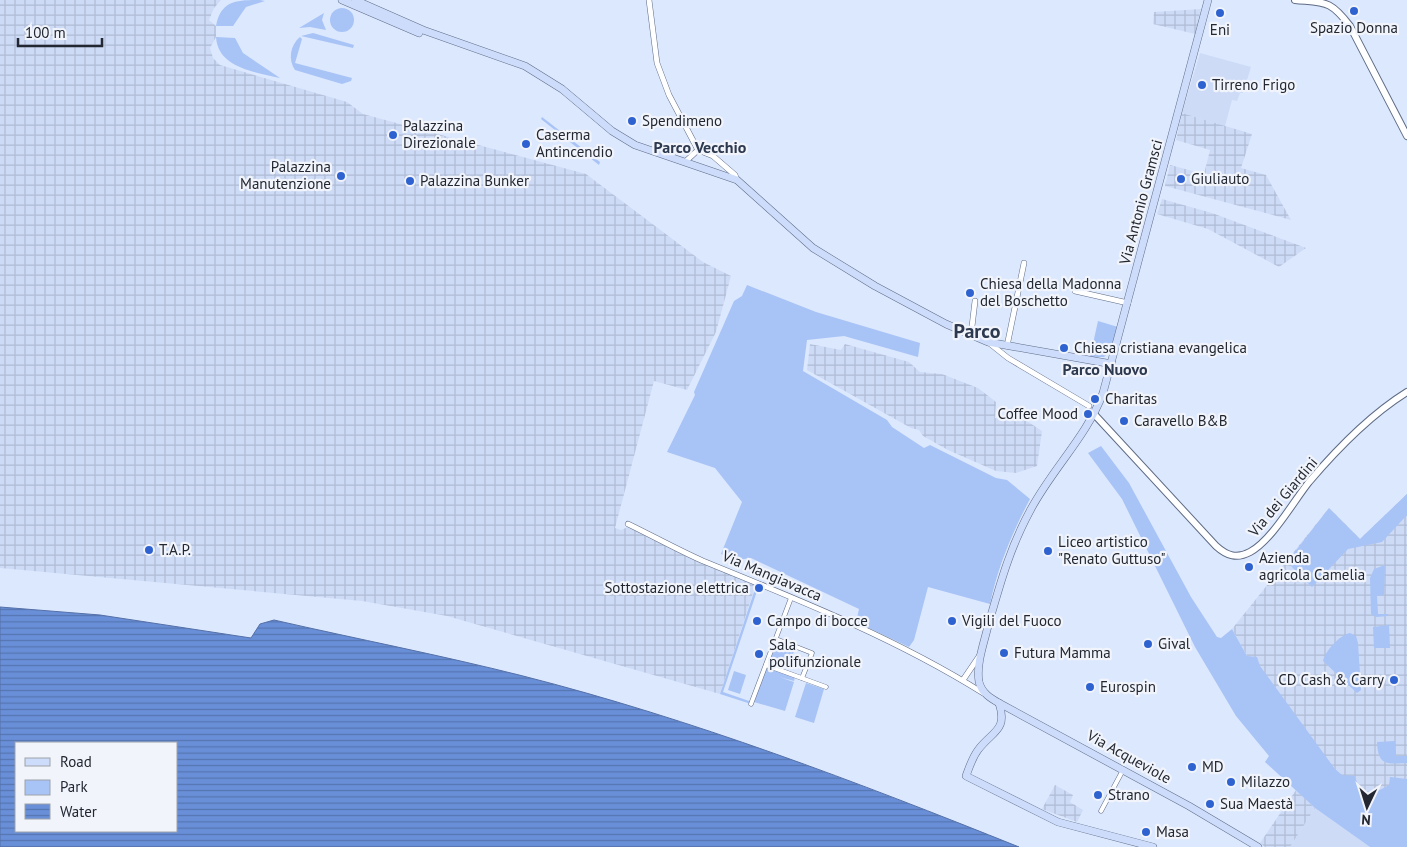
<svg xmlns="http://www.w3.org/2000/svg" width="1407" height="847" font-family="'PT Sans',sans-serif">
	<defs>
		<pattern id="industrial-grid" width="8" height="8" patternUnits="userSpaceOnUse" patternTransform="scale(1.25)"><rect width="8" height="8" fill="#cddbf7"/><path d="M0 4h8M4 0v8" fill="none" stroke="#b0bcd4"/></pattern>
		<pattern id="water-rules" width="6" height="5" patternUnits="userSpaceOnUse" patternTransform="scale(1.25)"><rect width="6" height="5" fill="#698fd9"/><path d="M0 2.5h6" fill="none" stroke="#5675b1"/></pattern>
	</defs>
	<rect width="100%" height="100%" fill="#dce8fe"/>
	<g fill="#cddbf7">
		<polygon points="1200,53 1251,67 1243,93 1240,93 1237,101 1232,100 1225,126 1182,113"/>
		<polygon points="1315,808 1370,847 1290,847"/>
	</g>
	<g fill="url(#industrial-grid)">
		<polygon points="0,0 221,0 214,8 209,20 216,26 216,37 210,48 213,58 220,65 347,102 363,114 586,174 703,262 731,276 716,332 687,390 654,381 615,528 621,530 628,527 702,563 756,584 720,694 447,616 362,601 0,568"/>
		<polygon points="1201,9 1195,34 1153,24 1154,12"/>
		<polygon points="1182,113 1252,134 1241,168 1266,175 1291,220 1165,186 1170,165 1204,174 1210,150 1176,140"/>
		<polygon points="1162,199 1212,213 1306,248 1279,267 1208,229 1157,214"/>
		<polygon points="810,344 841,350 845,344 909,362 920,372 942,374 978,388 996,402 995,418 1027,421 1042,431 1037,466 1016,473 996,471 948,450 923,436 919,430 911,428 807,370"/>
		<polygon points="1407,494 1407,833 1342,784 1278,711 1232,629 1329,508 1360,539"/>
		<polygon points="1055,785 1073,795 1070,802 1083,810 1077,822 1042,809"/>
		<polygon points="1296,790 1315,808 1290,847 1265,847 1260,843"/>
	</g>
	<g fill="#a8c3f6">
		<path d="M 260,0 L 265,1 L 246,7 L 233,26 L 216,26 C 221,0 237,0 260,0 Z"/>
		<circle cx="342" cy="20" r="12"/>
		<polygon points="324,13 322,20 326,30 310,27 299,28"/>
		<polygon points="313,33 354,45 353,48 301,36"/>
		<path d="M 216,37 L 235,38 L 243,53 L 280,78 C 255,72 218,68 216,37 Z"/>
		<path d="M 300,37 L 302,39 L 295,63 L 352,78 L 351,81 L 342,84 L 295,70 C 288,60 290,45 300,37 Z"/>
		<polygon points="542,117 600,162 599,165 541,119"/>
		<path d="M 747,285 L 816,312 L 920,343 L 918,357 L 844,336 L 807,340 L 803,371 L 887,420 L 892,427 L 924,448 L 930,445 L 996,478 L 1007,480 L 1030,499 C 1012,533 998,566 990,604 L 928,587 L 914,640 L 909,647 L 856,622 L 859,609 L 751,558 L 737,560 L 721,554 L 742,502 L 715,468 L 667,452 L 695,395 L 694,392 L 734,301 L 742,296 Z"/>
		<polygon points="1098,321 1118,327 1112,351 1104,357 1090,357"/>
		<path d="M 1101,446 L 1129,483 L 1191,597 L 1217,637 L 1221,638 L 1232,629 L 1247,656 L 1257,657 L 1260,666 L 1335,769 L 1342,775 L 1355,776 C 1359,795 1374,795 1389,785 L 1390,777 L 1407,779 L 1407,847 L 1370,847 L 1315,808 L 1265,762 L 1269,756 L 1236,716 L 1195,647 L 1122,499 L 1088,453 Z"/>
		<polygon points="1407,494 1407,515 1382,542 1348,549 1312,587 1287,562 1329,508 1360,539"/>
		<polygon points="1385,565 1384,595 1377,596 1378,614 1388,614 1388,616 1376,617 1371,614 1370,578 1374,569"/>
		<polygon points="755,589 757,591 723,692 752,702 751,704 720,694"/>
		<polygon points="1389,625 1390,648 1374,648 1373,627"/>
		<path d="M 1350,633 L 1356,636 L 1358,643 L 1361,690 L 1357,693 L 1323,661 C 1325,651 1340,635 1350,633 Z"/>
		<polygon points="777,642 796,649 786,664 770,661"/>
		<polygon points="766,667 795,677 794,681 779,677 794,682 785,711 754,702"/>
		<polygon points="734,671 746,675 740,694 728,690"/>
		<polygon points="806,683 824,689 814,723 795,717"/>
		<path d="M 1395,741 L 1396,756 L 1407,756 L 1407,763 C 1387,764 1378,766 1377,742 Z"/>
	</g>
	<path fill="url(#water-rules)" stroke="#5470a7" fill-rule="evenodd" d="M 0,607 L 100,615 L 251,638 L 260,624 L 274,620 C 357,639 440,655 523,676 C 692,719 857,782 1019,847 L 0,847 ZM 16,743 L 176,743 L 176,831 L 16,831 Z"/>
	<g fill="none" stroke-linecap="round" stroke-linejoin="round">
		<g stroke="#5f6c85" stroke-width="5">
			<g id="pedestrian">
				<polyline points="776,639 812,653 802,678"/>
				<polyline points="766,665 826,687"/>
				<polyline points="751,704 791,598"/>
				<polyline points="1101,811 1123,770"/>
			</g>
		</g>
		<g stroke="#5f6c85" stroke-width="6">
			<g id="minor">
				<polyline points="649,0 657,63 669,95 698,150 713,156 735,175 737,180"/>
				<polyline points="685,162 698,150"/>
				<polyline points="1075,291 1128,303"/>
				<polyline points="971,335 975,301"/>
				<polyline points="988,342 1008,358 1089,406"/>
				<polyline points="1007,346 1024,263"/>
				<path d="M 628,524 C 653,536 678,550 703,561 C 799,600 895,638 983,693"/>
				<polyline points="963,680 980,655"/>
			</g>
		</g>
		<g stroke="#5f6c85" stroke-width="8">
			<g id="tertiary">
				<path d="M 1295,0 C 1326,3 1330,0 1350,26 L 1407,136"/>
				<path d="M 1094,414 L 1216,546 C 1227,556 1237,559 1250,552 C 1272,540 1293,502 1309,482 C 1337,449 1370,415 1407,392"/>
			</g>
		</g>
		<g stroke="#5f6c85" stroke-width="8">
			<g id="secondary">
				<polyline points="342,0 419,33"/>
				<polyline points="355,0 423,30 525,66 562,89 612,131 635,145 737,180 813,248 875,286 946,324 988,342 1112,364"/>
				<path d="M 1208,0 L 1103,393 C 1087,436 1053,468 1031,509 C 1010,547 1000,584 988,626 C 984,643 976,664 979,682 C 982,693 990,698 999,703 L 1189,806 L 1258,847"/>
				<path d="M 999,703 C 1008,731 992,731 978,750 C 972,758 969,768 966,776 L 1058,822 L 1153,847"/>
			</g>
		</g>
		<use href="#pedestrian" stroke="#fff" stroke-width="4"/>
		<use href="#minor" stroke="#fff" stroke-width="5"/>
		<use href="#tertiary" stroke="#fff" stroke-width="6"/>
		<use href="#secondary" stroke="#cddcfb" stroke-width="7"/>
	</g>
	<g fill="#2e62d0" stroke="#f1f4fa" stroke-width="2">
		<circle cx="1354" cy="11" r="5"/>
		<circle cx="1220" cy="13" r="5"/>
		<circle cx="1202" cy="85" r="5"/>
		<circle cx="632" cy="121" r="5"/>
		<circle cx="393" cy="135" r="5"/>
		<circle cx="526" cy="144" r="5"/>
		<circle cx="341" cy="176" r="5"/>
		<circle cx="1181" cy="179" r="5"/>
		<circle cx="410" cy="181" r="5"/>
		<circle cx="970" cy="293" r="5"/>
		<circle cx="1064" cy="348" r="5"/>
		<circle cx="1095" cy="399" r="5"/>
		<circle cx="1088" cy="414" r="5"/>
		<circle cx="1124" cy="421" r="5"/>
		<circle cx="149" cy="550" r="5"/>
		<circle cx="1048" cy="551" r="5"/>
		<circle cx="1249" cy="567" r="5"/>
		<circle cx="759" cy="588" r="5"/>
		<circle cx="757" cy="621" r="5"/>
		<circle cx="952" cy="621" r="5"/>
		<circle cx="1148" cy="644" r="5"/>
		<circle cx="1004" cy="653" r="5"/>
		<circle cx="759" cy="654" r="5"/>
		<circle cx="1394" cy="680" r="5"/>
		<circle cx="1090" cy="687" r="5"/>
		<circle cx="1192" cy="767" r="5"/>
		<circle cx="1231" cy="782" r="5"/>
		<circle cx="1098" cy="795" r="5"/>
		<circle cx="1210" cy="804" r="5"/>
		<circle cx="1146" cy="832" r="5"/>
	</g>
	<g text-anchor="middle" stroke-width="4.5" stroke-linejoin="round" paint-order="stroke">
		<g font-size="15" fill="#222731" stroke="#f1f4fa" text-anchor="start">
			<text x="1354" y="33" text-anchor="middle">Spazio Donna</text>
			<text x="1220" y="35" text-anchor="middle">Eni</text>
			<text x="1212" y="90">Tirreno Frigo</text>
			<text x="642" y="126">Spendimeno</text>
			<text x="403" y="131">Palazzina<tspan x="403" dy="17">Direzionale</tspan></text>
			<text x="536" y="140">Caserma<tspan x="536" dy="17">Antincendio</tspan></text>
			<text x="331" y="172" text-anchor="end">Palazzina<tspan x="331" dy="17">Manutenzione</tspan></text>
			<text x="1191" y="184">Giuliauto</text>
			<text x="420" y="186">Palazzina Bunker</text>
			<text x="980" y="289">Chiesa della Madonna<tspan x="980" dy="17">del Boschetto</tspan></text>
			<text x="1074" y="353">Chiesa cristiana evangelica</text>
			<text x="1105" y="404">Charitas</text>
			<text x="1078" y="419" text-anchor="end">Coffee Mood</text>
			<text x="1134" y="426">Caravello B&amp;B</text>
			<text x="1058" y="547">Liceo artistico<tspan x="1058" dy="17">"Renato Guttuso"</tspan></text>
			<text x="159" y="555">T.A.P.</text>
			<text x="1259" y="563">Azienda<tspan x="1259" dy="17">agricola Camelia</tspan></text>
			<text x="749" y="593" text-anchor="end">Sottostazione elettrica</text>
			<text x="767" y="626">Campo di bocce</text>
			<text x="962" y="626">Vigili del Fuoco</text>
			<text x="1158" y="649">Gival</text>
			<text x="769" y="650">Sala<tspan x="769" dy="17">polifunzionale</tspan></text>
			<text x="1014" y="658">Futura Mamma</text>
			<text x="1384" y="685" text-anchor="end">CD Cash &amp; Carry</text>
			<text x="1100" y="692">Eurospin</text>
			<text x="1202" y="772">MD</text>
			<text x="1241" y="787">Milazzo</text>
			<text x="1108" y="800">Strano</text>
			<text x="1220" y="809">Sua Maestà</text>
			<text x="1156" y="837">Masa</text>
		</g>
		<g font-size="15" fill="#222731" stroke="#f1f4fa">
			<text transform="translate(1141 202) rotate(-75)" y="5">Via Antonio Gramsci</text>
			<text transform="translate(1283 497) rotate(-50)" y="5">Via dei Giardini</text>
			<text transform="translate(772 576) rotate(23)" y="5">Via Mangiavacca</text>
			<text transform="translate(1129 757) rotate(29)" y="5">Via Acqueviole</text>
		</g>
		<g font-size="16" font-weight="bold" fill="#2d394f" stroke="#f1f4fa">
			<text x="700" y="153">Parco Vecchio</text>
			<text x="1105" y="375">Parco Nuovo</text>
		</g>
		<g font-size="20" font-weight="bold" fill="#2d394f" stroke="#f1f4fa">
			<text x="977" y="338">Parco</text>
		</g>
	</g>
	<rect x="15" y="742" width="162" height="90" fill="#f1f4fa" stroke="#9ea2aa"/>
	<rect x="25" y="758" width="25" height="8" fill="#cddcfb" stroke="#9ea2aa"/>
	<text x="60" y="767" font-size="15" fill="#222731">Road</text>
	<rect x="25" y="780" width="25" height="15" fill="#a8c3f6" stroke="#9ea2aa"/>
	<text x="60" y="792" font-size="15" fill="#222731">Park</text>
	<rect x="25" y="804" width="25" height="15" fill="url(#water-rules)" stroke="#9ea2aa"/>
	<text x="60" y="817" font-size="15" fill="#222731">Water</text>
	<g transform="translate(1367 807) rotate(184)" stroke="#f1f4fa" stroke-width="4" paint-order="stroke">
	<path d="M0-4L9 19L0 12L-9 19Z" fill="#222731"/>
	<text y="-8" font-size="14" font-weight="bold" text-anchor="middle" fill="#222731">N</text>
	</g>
	<path d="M18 38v8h84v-8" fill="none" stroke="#222731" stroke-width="2.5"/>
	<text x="25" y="38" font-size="15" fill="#222731" stroke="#f1f4fa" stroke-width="4" paint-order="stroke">100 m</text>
</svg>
